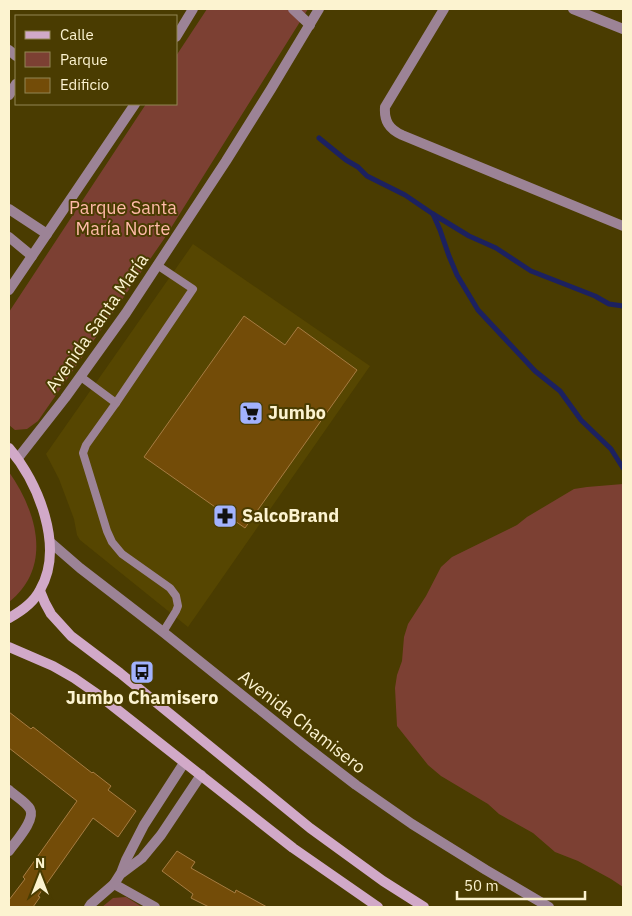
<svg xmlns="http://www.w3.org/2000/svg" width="632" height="916" font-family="'IBM Plex Sans',sans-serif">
	<rect width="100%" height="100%" fill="#4a3c01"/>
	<polygon fill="#564601" points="193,244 370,366 188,627 80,540 77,535 74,519 59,479 46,454"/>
	<g fill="#7c4033">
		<polygon points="207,9 308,9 164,239 38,421 27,429 15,430 9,425 9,312 146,104 176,104 176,56"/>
		<path d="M 9,472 C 37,512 53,567 9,602 Z"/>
		<polygon points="623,484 623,887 611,879 578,861 555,852 533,833 499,814 488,804 441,776 428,765 397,726 395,688 397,675 402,661 404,637 408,624 426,596 441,567 452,557 517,525 527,517 574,489 587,487"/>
		<polygon points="126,897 142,907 102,907 113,898"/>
	</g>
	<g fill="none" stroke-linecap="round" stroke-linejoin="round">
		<g stroke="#1c2160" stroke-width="5">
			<polyline points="319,138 346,160 358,167 367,176 405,195 433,214 469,236 496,248 531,271 595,296 609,304 623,306"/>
			<polyline points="433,214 440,230 449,256 457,275 478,310 535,371 560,391 581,420 611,449 623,468"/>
		</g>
	</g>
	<g fill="#734c08" stroke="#a67c42">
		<polygon points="244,316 285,345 298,327 357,370 245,528 144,457"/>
		<polygon points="9,712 31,729 33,727 92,773 93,772 111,786 108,790 136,811 118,837 93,818 38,896 40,897 33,907 9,907 9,900 25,879 23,877 77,801 9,748"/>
		<polygon points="177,851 195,862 191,868 235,893 236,890 267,907 209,907 191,898 193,894 162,871"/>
	</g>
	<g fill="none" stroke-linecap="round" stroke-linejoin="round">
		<g stroke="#9c8396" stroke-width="8">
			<polyline points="157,265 193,289 116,403 86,445 83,453 107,531 112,542 122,554 170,588 176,596 178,606 176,611 163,632"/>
			<polyline points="81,377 116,403"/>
		</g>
		<g stroke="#9c8396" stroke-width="10">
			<polyline points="293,9 310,25"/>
			<path d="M 444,9 L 385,107 C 384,121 389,129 402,135 L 623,226"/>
			<polyline points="573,9 623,29"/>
			<polyline points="176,37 193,9"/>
			<polyline points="9,50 16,56"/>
			<polyline points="9,95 16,84"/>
			<polyline points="9,209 47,234"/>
			<polyline points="9,237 32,256"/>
			<polyline points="9,290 135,104"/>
			<polyline points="18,458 65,398 126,313 226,161 271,89 319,9"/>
			<polyline points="50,542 80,568 163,632 304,745 356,785 412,824 486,870 549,907"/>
			<path d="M 9,790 C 15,796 26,802 30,809 C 36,820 15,842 9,851"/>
			<polyline points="122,873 142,858 161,835 201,775"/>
			<polyline points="114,884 155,907"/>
			<polyline points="89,907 91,904 114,884 121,873 126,860 144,825 184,763"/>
		</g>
		<g stroke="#d1a9c8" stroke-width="10">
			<path d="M 9,448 C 38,482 65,547 40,590 C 34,602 20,612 9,618"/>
			<polyline points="40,591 45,603 51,614 71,636 120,673 310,828 383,881 424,907"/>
			<polyline points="9,647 53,666 74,678 100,696 293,848 378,907"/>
		</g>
	</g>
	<defs>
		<g id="supermarket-square" transform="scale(1.25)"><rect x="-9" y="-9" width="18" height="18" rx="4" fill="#a2b2fd" stroke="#4a3c01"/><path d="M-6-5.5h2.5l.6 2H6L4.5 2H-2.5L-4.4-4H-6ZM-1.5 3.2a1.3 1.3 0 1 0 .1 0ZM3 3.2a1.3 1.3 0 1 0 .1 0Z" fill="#111"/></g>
		<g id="pharmacy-square" transform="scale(1.25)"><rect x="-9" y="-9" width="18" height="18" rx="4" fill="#a2b2fd" stroke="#4a3c01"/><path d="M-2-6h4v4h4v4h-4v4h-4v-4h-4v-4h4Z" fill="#111"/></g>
		<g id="bus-square" transform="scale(1.25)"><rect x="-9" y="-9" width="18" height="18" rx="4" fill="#a2b2fd" stroke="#4a3c01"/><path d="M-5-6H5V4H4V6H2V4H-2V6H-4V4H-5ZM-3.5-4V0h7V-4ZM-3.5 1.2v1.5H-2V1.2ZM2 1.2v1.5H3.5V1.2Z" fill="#111"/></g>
	</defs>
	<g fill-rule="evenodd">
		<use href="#supermarket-square" x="251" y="413"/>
		<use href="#pharmacy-square" x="225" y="516"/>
		<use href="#bus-square" x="142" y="672"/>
	</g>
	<g text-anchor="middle" stroke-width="4" stroke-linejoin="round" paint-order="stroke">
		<g font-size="18" fill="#ffbaa9" stroke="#4a3c01">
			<text x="123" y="214">Parque Santa<tspan x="123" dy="21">María Norte</tspan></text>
		</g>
		<g font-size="18" fill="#fcf3d0" stroke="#4a3c01">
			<text transform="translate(97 323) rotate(-55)" y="6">Avenida Santa María</text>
			<text transform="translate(302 722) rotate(38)" y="6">Avenida Chamisero</text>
		</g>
		<g font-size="18" font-weight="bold" fill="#fcf3d0" stroke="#4a3c01" text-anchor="start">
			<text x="268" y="419">Jumbo</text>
			<text x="242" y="522">SalcoBrand</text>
			<text x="142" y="704" text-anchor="middle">Jumbo Chamisero</text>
		</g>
	</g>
	<rect width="632" height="916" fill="none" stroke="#fcf3d0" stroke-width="20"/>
	<rect x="15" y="15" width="162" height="90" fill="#4a3c01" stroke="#918554"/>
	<rect x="25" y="31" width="25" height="8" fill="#d1a9c8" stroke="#918554"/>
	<text x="60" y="40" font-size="15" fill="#fcf3d0">Calle</text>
	<rect x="25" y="52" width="25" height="15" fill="#7c4033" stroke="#918554"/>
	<text x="60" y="65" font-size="15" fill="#fcf3d0">Parque</text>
	<rect x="25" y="78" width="25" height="15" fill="#734c08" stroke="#918554"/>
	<text x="60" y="90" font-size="15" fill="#fcf3d0">Edificio</text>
	<g transform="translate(40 876)" stroke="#4a3c01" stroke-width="4" paint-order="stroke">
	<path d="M0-4L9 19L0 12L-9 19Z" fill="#fcf3d0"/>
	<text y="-8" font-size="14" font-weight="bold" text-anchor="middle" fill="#fcf3d0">N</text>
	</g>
	<path d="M457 891v8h128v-8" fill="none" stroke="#fcf3d0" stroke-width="2.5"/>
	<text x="464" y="891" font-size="15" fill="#fcf3d0" stroke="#4a3c01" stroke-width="4" paint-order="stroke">50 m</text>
</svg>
